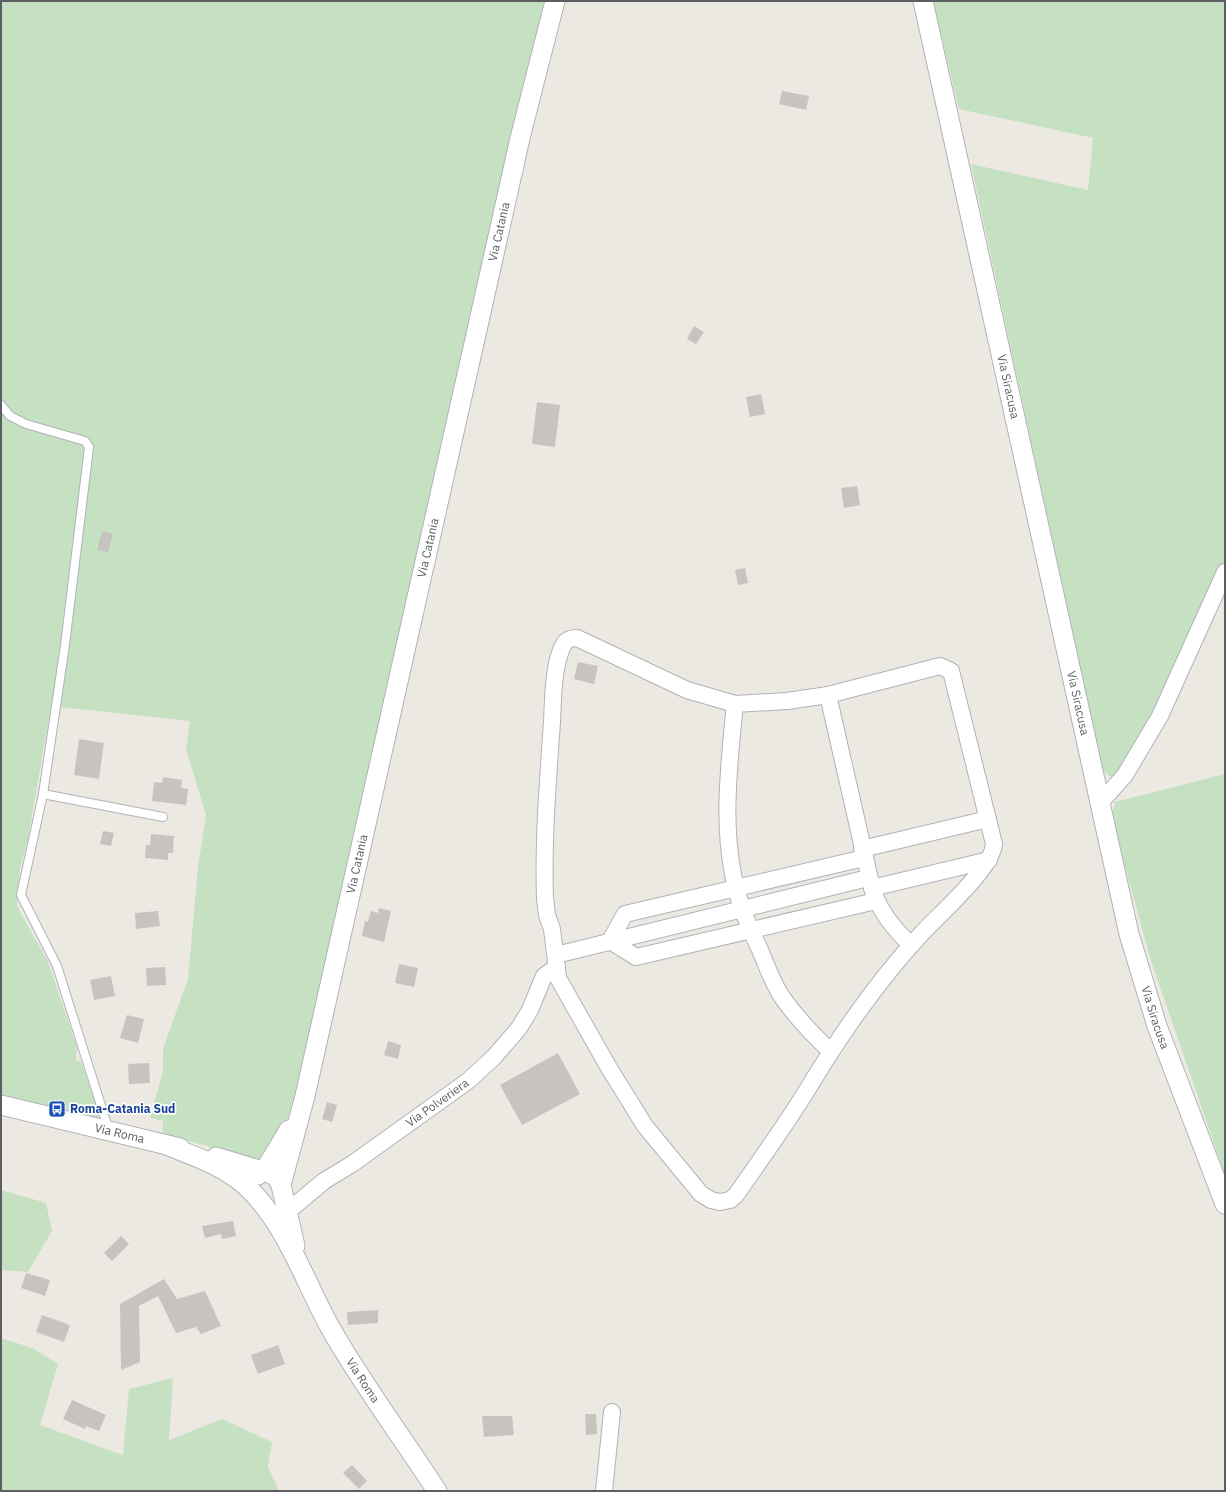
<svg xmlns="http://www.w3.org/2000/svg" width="1226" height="1492" font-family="'IBM Plex Sans',sans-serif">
	<rect width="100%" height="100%" fill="#ece9e3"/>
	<g fill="#c5e1c1">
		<polygon points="1,1 544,1 300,1077 290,1112 280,1137 261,1161 163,1134 163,1121 150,1118 163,1071 163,1049 188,979 198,867 206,815 186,749 190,721 51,706 28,839 20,868 17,906 48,962 78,1050 76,1053 76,1060 81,1062 99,1114 98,1118 1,1094"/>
		<path d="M 933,1 L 1225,1 L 1225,562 L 1156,713 L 1119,774 C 1110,778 1107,776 1102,769 L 971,164 L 1088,190 L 1093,138 L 959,109 Z"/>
		<polygon points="1225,774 1225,1175 1151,961 1112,818 1115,802"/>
		<polygon points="1,1190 46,1203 52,1231 28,1272 1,1270"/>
		<polygon points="1,1338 32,1348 58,1364 40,1425 123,1455 129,1389 173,1378 169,1440 222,1419 272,1442 268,1467 279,1491 1,1491"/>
	</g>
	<g fill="#c7c4c0">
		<polygon points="782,91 809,96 806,110 779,104"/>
		<polygon points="694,326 704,332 696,344 687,339"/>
		<polygon points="761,394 765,414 750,417 746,397"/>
		<polygon points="537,402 560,405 555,447 532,444"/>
		<polygon points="857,486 860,505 844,508 841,488"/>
		<polygon points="102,531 113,534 108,552 97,550"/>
		<polygon points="745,568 748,583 738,585 735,570"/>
		<polygon points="578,662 598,666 594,684 574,679"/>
		<polygon points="79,739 104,743 99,779 74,775"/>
		<polygon points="163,777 182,780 181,788 188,789 186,805 152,801 154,782 162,783"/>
		<polygon points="103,831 114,833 111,846 100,844"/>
		<polygon points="151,834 174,836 173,853 168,853 168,860 145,858 146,845 150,845"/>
		<polygon points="379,908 391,911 384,942 362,936 365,921 368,922 371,911 378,913"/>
		<polygon points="158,911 160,926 136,929 135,913"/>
		<polygon points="399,964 418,968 414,987 395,983"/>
		<polygon points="165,967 166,985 147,986 146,968"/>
		<polygon points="111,976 115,996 94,1000 90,980"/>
		<polygon points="127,1015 144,1019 138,1043 120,1038"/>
		<polygon points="388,1041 401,1045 398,1059 384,1055"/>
		<polygon points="558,1053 580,1094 522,1125 500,1085"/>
		<polygon points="149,1063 150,1083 129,1084 128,1064"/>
		<polygon points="327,1102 337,1105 332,1122 322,1119"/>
		<polygon points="233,1221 236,1236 222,1239 221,1234 205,1238 202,1226"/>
		<polygon points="121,1236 129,1244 112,1261 104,1253"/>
		<polygon points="26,1273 50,1280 45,1296 21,1288"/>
		<polygon points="164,1279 177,1299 205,1291 221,1326 201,1334 196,1327 176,1333 158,1296 139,1306 140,1362 121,1370 120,1304"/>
		<polygon points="378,1310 378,1323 348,1325 347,1312"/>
		<polygon points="42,1315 70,1325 64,1342 36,1332"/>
		<polygon points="278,1345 285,1364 258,1374 251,1355"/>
		<polygon points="72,1400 106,1415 99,1431 86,1426 85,1429 63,1419"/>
		<polygon points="585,1414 596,1414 597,1434 586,1435"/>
		<polygon points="482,1416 512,1416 514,1435 484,1437"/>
		<polygon points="352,1465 367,1481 359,1489 343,1473"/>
	</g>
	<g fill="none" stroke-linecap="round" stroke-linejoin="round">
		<g stroke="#b0b3b7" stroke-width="10">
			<g id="service">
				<polyline points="1,405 10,416 26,424 85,441 89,447 65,645 43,794 21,895 57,966 109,1131"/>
				<polyline points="43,794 163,817"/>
			</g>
		</g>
		<g stroke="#b0b3b7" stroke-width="18">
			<g id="minor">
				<path d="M 577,638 L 687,690 L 735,704 L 787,701 L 828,695 L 940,666 L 951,671 L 994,844 C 993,867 940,914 923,932 C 881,977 847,1025 815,1077 C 791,1118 763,1156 736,1195 L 730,1200 L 720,1202 L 711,1200 L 701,1194 L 645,1126 L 609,1068 L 558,978 L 552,929 L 547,915 L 545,898 C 543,840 548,780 552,722 C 553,701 553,662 564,644 C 567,639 571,638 577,638 Z"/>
				<path d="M 828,695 L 872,888 C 880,912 893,928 911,945"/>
				<path d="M 735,704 C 728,772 719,845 743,911 C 748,925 754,937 760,950 C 767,966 772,982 782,997 C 796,1017 812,1034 830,1051"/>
				<polyline points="1100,803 1125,775 1160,716 1225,572"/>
				<polyline points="862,849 988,819"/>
				<polyline points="864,858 625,914 610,941 636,957 876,901"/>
				<polyline points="872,888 989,860"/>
				<polyline points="556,955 868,878"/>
				<path id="s1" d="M 287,1212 L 324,1181 L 352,1164 L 468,1081 L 494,1057 L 519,1028 L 530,1010 L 544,976 L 557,967"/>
				<polyline points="604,1491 612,1412"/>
			</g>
		</g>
		<g stroke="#b0b3b7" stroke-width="21">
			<g id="tertiary">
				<path id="s2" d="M 923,1 L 1129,934 L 1157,1026 L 1225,1204"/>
				<path id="s3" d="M 1,1105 L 180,1148"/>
				<path id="s4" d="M 169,1146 C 196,1157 224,1166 246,1186 C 287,1224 304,1281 331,1329 C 363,1385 402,1437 437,1491"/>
				<polyline points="216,1157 269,1173 277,1177 281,1185 295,1246"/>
				<polyline points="258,1175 268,1165 289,1130"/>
				<path id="s5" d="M 281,1185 L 305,1096 L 521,134 L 555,1"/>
			</g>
		</g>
		<use href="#service" stroke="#fff" stroke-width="8"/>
		<use href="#minor" stroke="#fff" stroke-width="16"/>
		<use href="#tertiary" stroke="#fff" stroke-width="19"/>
	</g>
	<defs>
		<g id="bus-square" transform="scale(0.9)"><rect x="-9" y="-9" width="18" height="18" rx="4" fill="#1a4fb4" stroke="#fff"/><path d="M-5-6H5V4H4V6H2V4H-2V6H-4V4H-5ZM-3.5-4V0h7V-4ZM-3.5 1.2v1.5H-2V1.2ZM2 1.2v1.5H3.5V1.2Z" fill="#fff"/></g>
	</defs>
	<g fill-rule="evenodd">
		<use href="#bus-square" x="57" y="1109"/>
	</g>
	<g text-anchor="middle" stroke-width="3.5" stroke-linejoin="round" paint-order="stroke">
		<g font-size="12" fill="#5b5f62" stroke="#fff">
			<text dy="4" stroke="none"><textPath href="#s5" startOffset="978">Via Catania</textPath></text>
			<text dy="4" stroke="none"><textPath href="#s2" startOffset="395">Via Siracusa</textPath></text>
			<text dy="4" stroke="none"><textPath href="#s5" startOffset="654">Via Catania</textPath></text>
			<text dy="4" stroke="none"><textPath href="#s2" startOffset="719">Via Siracusa</textPath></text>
			<text dy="4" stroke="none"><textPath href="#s5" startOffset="330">Via Catania</textPath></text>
			<text dy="4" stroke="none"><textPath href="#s2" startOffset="1043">Via Siracusa</textPath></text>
			<text dy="4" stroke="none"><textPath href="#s1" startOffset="186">Via Polveriera</textPath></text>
			<text dy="4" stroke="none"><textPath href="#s3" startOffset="122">Via Roma</textPath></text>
			<text dy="4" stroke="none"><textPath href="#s4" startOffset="315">Via Roma</textPath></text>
		</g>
		<g font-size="12" font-weight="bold" fill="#164399" stroke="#fff" text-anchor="start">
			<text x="70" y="1113">Roma-Catania Sud</text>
		</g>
	</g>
	<rect width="1226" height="1492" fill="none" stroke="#5b5f62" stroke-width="4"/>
</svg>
